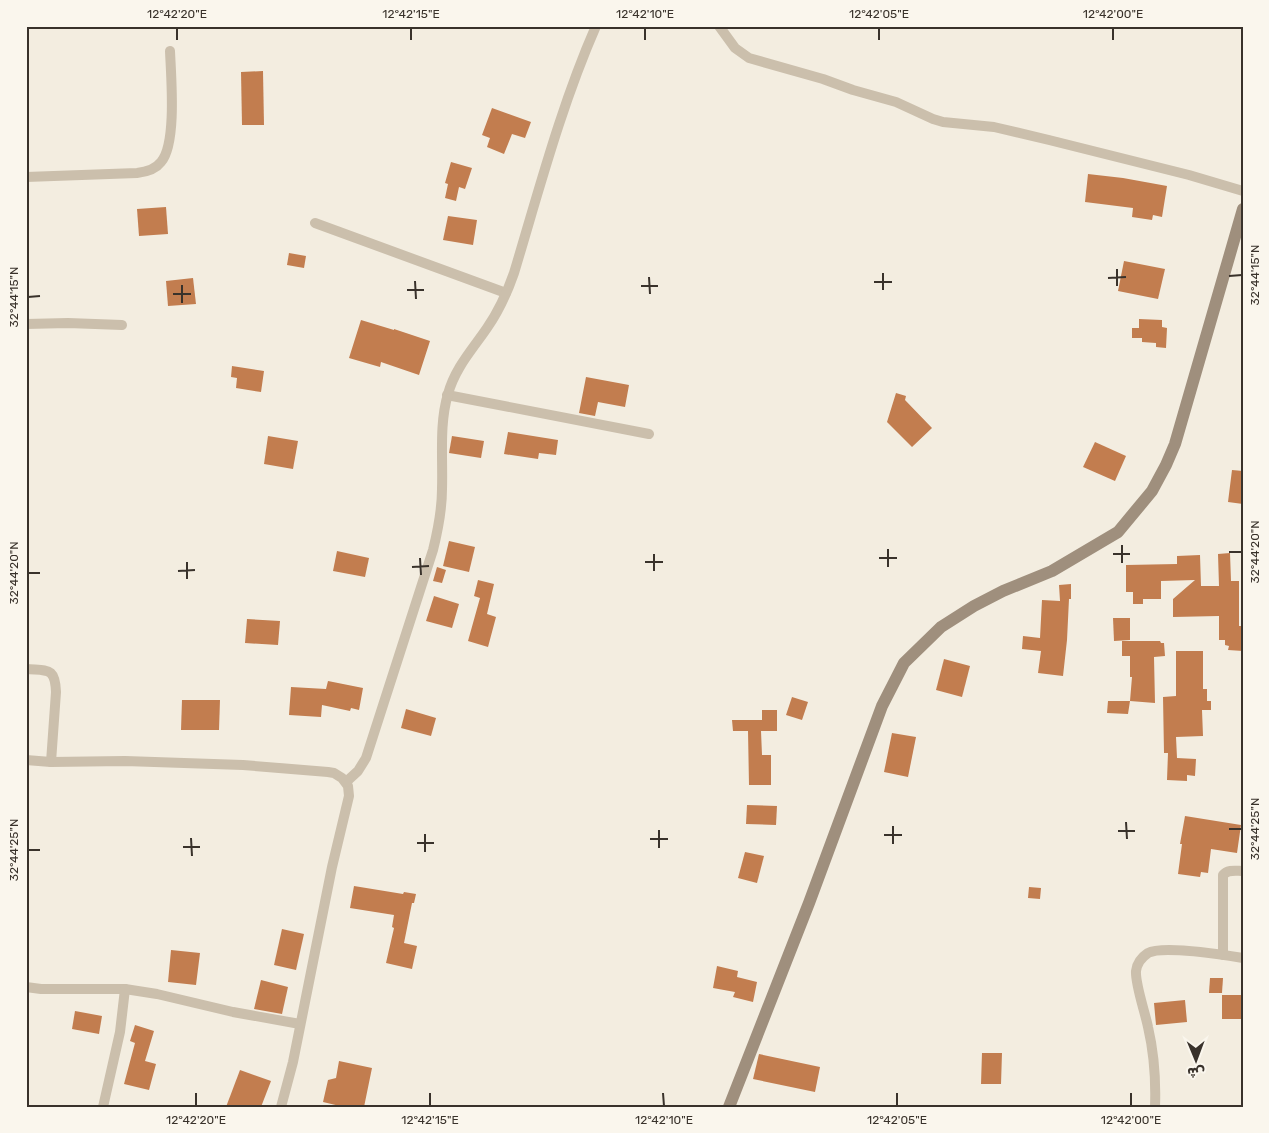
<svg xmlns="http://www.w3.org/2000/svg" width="1269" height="1133" font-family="Rubik,Cairo,sans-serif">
	<rect width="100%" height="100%" fill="#f3ede0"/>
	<g fill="#c27d4f">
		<polygon points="263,71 264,125 242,125 241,72"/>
		<polygon points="492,108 531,122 525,138 512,134 504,154 487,147 490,138 482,135"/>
		<polygon points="451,162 472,168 465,189 459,187 456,201 445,198 448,184 445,183"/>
		<polygon points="1088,174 1123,178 1167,186 1162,217 1153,215 1152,220 1132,217 1133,208 1085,202"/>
		<polygon points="166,207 168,234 139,236 137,209"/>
		<polygon points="448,216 477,220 473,245 443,240"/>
		<polygon points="289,253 306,256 304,268 287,265"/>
		<polygon points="1124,261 1165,269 1158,299 1118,291"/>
		<polygon points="193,278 196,304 168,306 166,281"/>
		<polygon points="1139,319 1162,320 1162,327 1167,328 1166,348 1156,347 1156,343 1142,342 1142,338 1132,338 1132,328 1139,328"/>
		<polygon points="361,320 394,330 394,329 430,341 419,375 381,362 380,367 349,358"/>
		<polygon points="232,366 264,371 261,392 236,388 237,378 231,377"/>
		<polygon points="586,377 629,385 625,407 598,402 595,416 579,413"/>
		<polygon points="896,393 906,396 905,400 932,428 912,447 887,422"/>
		<polygon points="508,432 558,440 556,455 539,453 538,459 504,454"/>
		<polygon points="268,436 298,441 293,469 264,464"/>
		<polygon points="452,436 484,441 481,458 449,453"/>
		<polygon points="1095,442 1126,456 1115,481 1083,467"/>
		<polygon points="1232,470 1243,471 1243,504 1228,502"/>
		<polygon points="449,541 475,547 469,572 443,566"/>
		<polygon points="337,551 369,558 365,577 333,571"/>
		<polygon points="1230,553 1231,581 1239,581 1239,626 1243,626 1243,651 1228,650 1229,646 1225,645 1225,640 1219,640 1219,616 1173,617 1173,599 1195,580 1161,581 1161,599 1143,599 1143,604 1133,604 1133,592 1126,592 1126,565 1177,564 1177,556 1200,555 1201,586 1219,586 1218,554"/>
		<polygon points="437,567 446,570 442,583 433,581"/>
		<polygon points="478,580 494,584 487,614 496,617 488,647 468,641 480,598 474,596"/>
		<polygon points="1071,584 1071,599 1069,599 1067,640 1063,676 1038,673 1041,651 1022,649 1023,636 1040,638 1042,600 1060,601 1059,585"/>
		<polygon points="434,596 459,604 452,628 426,621"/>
		<polygon points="1113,618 1130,618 1130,640 1114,641"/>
		<polygon points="247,619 280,621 278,645 245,643"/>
		<polygon points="1122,641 1160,641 1161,643 1164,643 1165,656 1154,657 1155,703 1130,701 1132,677 1130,677 1130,656 1122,656"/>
		<polygon points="1176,651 1203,651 1203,689 1207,689 1207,701 1211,701 1211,710 1202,710 1203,736 1176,737 1177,758 1196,759 1195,776 1187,775 1187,781 1167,780 1168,753 1164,753 1163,697 1176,696"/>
		<polygon points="944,659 970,666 962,697 936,690"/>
		<polygon points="328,681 363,688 359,710 351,708 350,711 322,705 321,717 289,715 291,687 326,689"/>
		<polygon points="792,697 808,702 802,720 786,715"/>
		<polygon points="182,700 220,700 219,730 181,730"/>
		<polygon points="1108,701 1130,701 1128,714 1107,713"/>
		<polygon points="406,709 436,718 431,736 401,728"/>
		<polygon points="762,710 777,710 777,731 761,731 762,755 771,755 771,785 749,785 748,731 733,731 732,720 762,720"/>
		<polygon points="892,733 916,737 908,777 884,772"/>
		<polygon points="747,805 777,806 776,825 746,824"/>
		<polygon points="1185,816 1241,825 1237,853 1211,849 1208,873 1201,872 1200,877 1178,874 1182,844 1180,844"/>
		<polygon points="745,852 764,856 757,883 738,878"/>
		<polygon points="354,886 403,894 404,892 416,894 414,903 412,903 404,943 417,946 412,969 386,963 394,928 392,927 394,915 350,908"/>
		<polygon points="1029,887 1041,888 1040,899 1028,898"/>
		<polygon points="282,929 304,934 296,970 274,965"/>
		<polygon points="171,950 200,953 196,985 168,982"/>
		<polygon points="717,966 738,971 737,977 757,982 753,1002 733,997 735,992 713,988"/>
		<polygon points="1210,978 1223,978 1222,993 1209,993"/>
		<polygon points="261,980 288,987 282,1014 254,1009"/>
		<rect x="1222" y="995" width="21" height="24"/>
		<polygon points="1185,1000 1187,1022 1156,1025 1154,1003"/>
		<polygon points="75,1011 102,1016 99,1034 72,1029"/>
		<polygon points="135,1025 154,1031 145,1061 156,1064 149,1090 124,1084 135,1043 130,1041"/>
		<polygon points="982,1053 1002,1053 1001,1084 981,1084"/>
		<polygon points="759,1054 820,1067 815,1092 753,1079"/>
		<polygon points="339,1061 372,1068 364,1107 344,1107 323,1102 328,1080 336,1078"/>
		<polygon points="240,1070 271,1081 261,1107 226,1107"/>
	</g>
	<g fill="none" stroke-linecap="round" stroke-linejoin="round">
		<g stroke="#cbbfac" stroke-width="10">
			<polyline points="719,26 735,48 749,58 823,79 853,90 896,102 933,119 943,122 994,127 1049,140 1189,175 1243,191"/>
			<path d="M 26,177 L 137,173 C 146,172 155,170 161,162 C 177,144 171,76 170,51"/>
			<polyline points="315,223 506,293"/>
			<polyline points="26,324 68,323 122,325"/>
			<polyline points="447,395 649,434"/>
			<path d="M 26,669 C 48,671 55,667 56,692 L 51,762"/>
			<polyline points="26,760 51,762 125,761 243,765 328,772 334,773 342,778 348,786 349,796 332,867 293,1062 281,1107"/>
			<path d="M 346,782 L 358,771 L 366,758 L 433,550 C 438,530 442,510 442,489 C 443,458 439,424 448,394 C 455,368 472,350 487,328 C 499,311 507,293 514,273 C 539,190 561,106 596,26"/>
			<path d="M 1223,955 L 1223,875 C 1228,869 1236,871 1243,871"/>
			<polyline points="26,987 41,989 125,989 157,994 233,1012 300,1024"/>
			<polyline points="103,1107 120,1032 125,989"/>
			<path d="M 1155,1107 C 1156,1080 1154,1053 1148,1027 C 1145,1012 1135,984 1136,971 C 1137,963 1142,957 1148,953 C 1162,945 1225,955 1243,958"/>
		</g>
		<polyline stroke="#9f8f7d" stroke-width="12" points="729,1107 809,903 882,706 904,663 941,627 974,606 1003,591 1052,571 1118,532 1152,491 1166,465 1175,444 1243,209"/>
	</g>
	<path fill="none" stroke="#39322b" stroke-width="2" d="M 177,28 L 177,40M 411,28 L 411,40M 645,28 L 645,40M 879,28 L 879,40M 1113,28 L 1113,40M 1117,269 L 1117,286M 883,273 L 883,290M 1229,276 L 1242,275M 649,277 L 650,294M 1108,278 L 1126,277M 415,281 L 416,299M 874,282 L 892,282M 182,285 L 182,303M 641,286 L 658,286M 407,290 L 424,290M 173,294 L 191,294M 28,297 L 40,296M 1122,545 L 1122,563M 888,549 L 888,567M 1229,552 L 1242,552M 654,554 L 654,571M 1113,554 L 1130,554M 420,558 L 421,575M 879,558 L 897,558M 187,562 L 187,579M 645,562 L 663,562M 412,567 L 429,566M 178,571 L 195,570M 28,573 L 40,573M 1126,822 L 1127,839M 893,826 L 893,844M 1229,829 L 1242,829M 659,830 L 659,848M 1118,831 L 1135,831M 425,834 L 425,852M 884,835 L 902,835M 191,838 L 192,856M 650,839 L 668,839M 417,843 L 434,843M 183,847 L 200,847M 28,850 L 40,850M 196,1093 L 196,1106M 430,1093 L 430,1106M 663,1093 L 664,1106M 897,1093 L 897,1106M 1131,1093 L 1131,1106"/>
	<rect width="1269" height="1133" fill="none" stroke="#faf6ed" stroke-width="55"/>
	<g transform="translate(1196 1060) rotate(179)" stroke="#faf6ed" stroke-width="4" paint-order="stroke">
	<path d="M0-4L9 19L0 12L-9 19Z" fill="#39322b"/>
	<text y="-8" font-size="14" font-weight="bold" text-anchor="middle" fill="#39322b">ش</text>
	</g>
	<rect x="28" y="28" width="1214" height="1078" fill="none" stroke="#39322b" stroke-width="2"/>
	<g font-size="12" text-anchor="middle" fill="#39322b">
		<text x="177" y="18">12°42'20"E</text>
		<text x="411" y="18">12°42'15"E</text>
		<text x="645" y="18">12°42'10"E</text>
		<text x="879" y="18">12°42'05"E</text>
		<text x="1113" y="18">12°42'00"E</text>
		<text transform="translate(1255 275) rotate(-90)" y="4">32°44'15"N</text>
		<text transform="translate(14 297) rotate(-90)" y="4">32°44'15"N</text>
		<text transform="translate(1255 552) rotate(-90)" y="4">32°44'20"N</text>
		<text transform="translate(14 573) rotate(-90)" y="4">32°44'20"N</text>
		<text transform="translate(1255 829) rotate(-90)" y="4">32°44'25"N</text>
		<text transform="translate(14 850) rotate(-90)" y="4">32°44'25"N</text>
		<text x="196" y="1124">12°42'20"E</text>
		<text x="430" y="1124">12°42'15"E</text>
		<text x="664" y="1124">12°42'10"E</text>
		<text x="897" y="1124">12°42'05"E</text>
		<text x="1131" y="1124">12°42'00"E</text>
	</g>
</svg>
